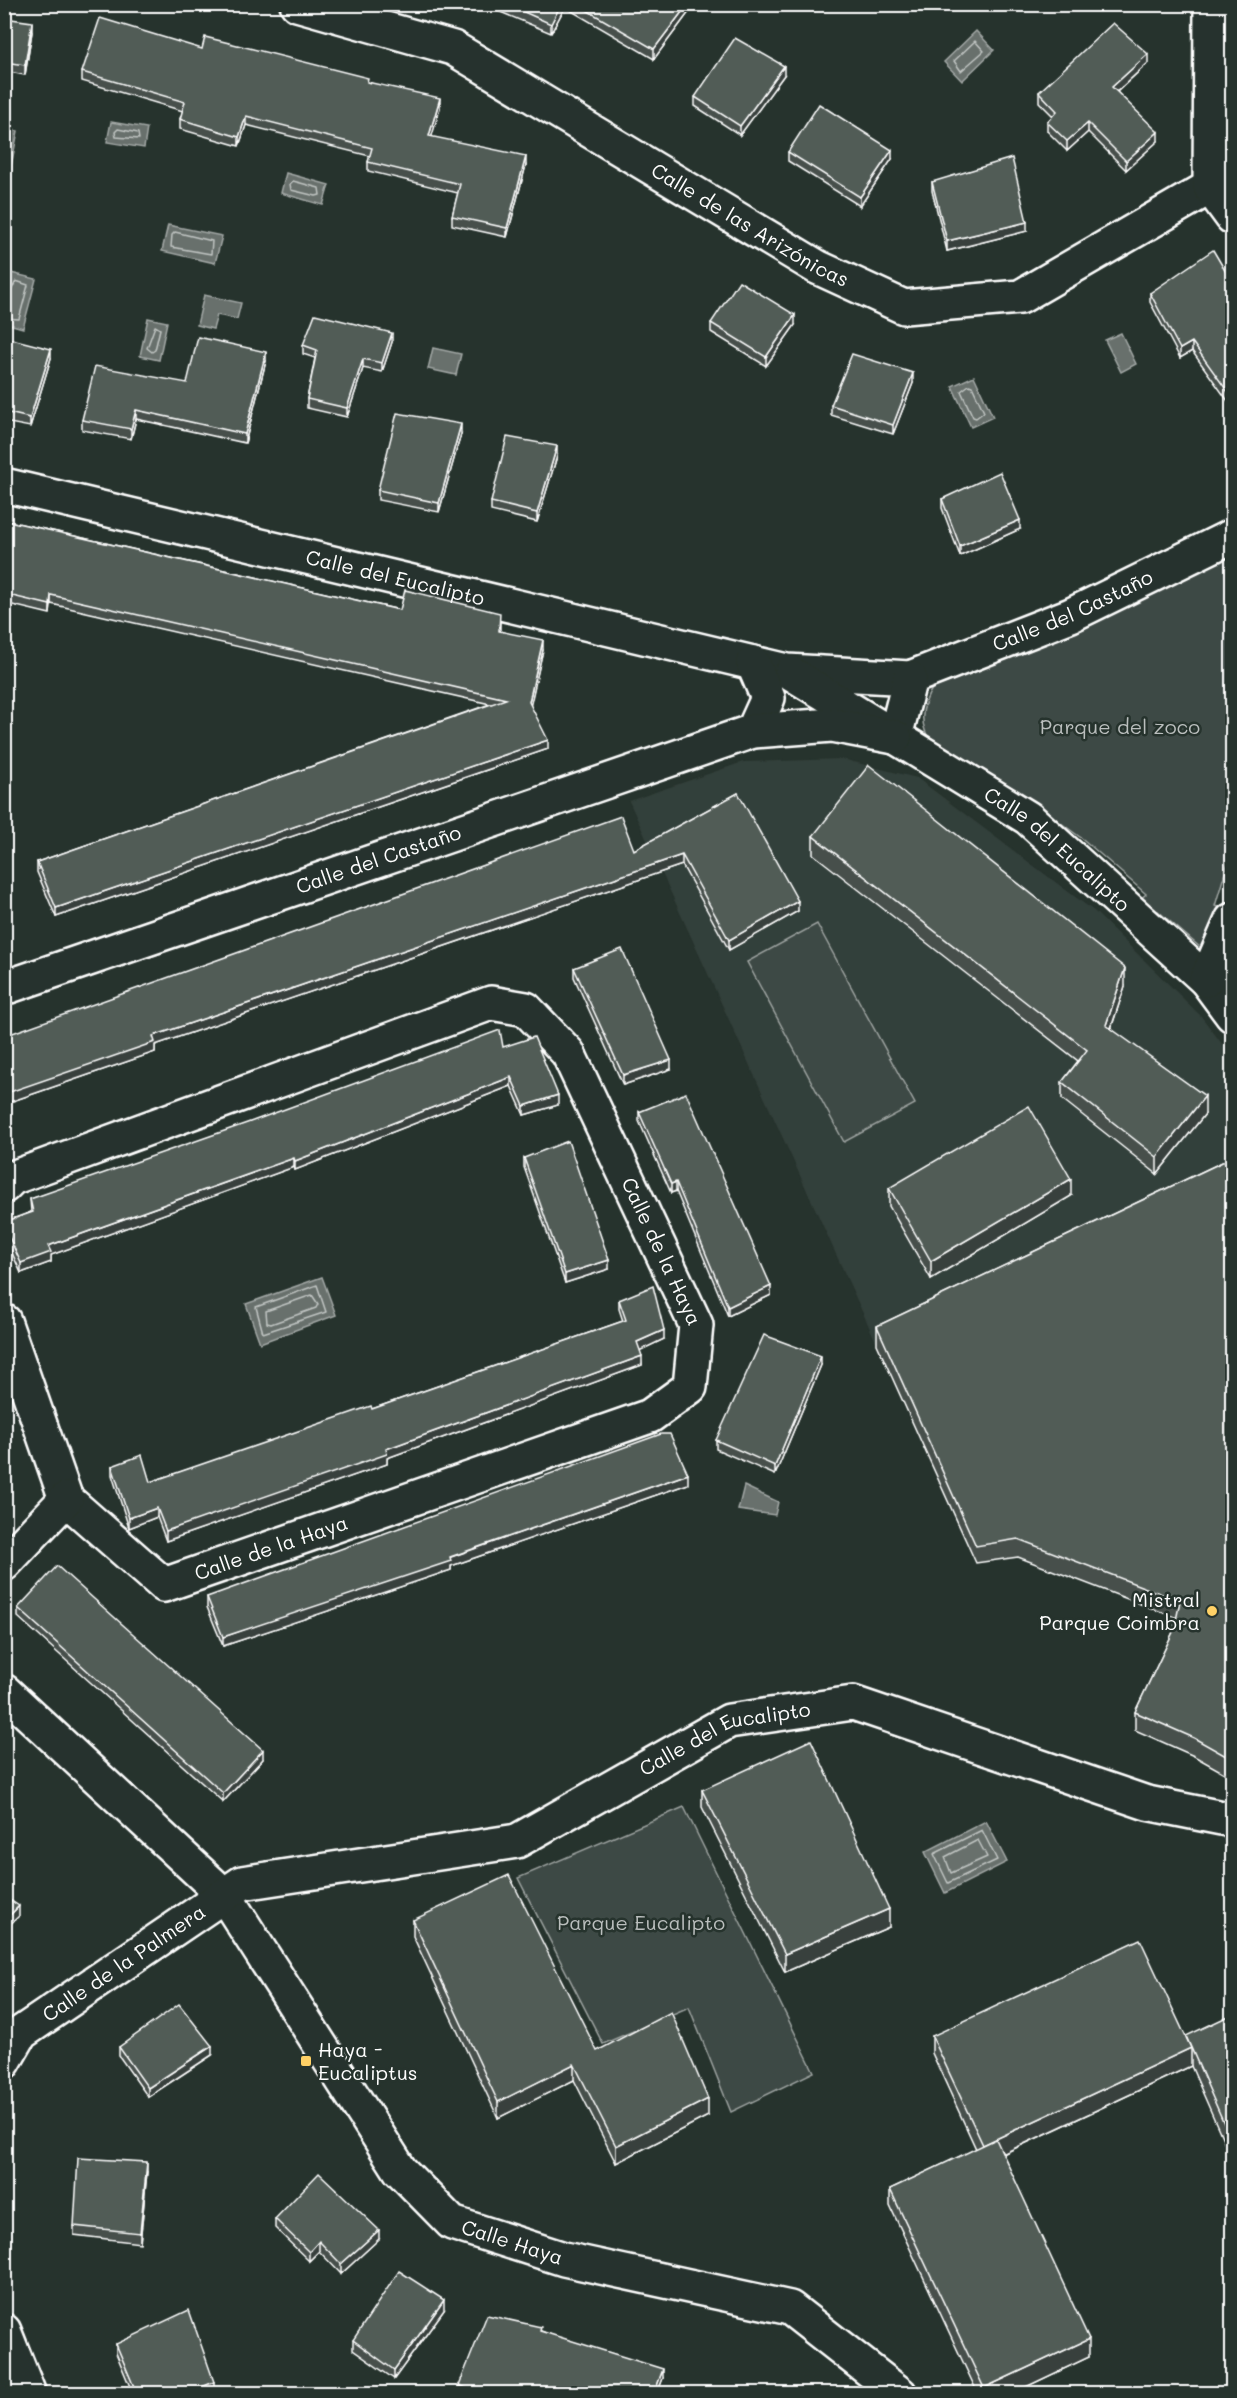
<svg xmlns="http://www.w3.org/2000/svg" width="1237" height="2398" font-family="Mali,sans-serif">
	<rect width="100%" height="100%" fill="#26332d"/>
	<filter id="ink" filterUnits="userSpaceOnUse"><feTurbulence type="fractalNoise" baseFrequency=".0167" numOctaves="2"/><feDisplacementMap in="SourceGraphic" scale="12" xChannelSelector="R" yChannelSelector="G"/><feConvolveMatrix kernelMatrix="1 2 1 2 8 2 1 2 1" color-interpolation-filters="sRGB"/></filter>
	<g filter="url(#ink)">
		<polygon fill="#333f3a" points="842,759 917,778 1094,911 1201,1016 1232,1057 1232,1175 877,1344 629,801 743,762"/>
		<g fill="#3e4944" stroke="#9ea4a2" stroke-width="1.5">
			<path d="M 1232,545 L 1232,849 L 1215,906 L 1228,910 L 1210,946 L 1201,948 L 1158,911 L 1152,918 L 1136,903 L 1146,894 L 1084,840 L 1027,798 L 932,743 C 918,725 921,706 933,687 L 1003,659 Z"/>
			<polygon points="817,924 915,1104 844,1142 747,962"/>
			<polygon points="684,1807 814,2072 731,2112 689,2007 603,2044 518,1878"/>
		</g>
		<g fill="#67706c" stroke="#a4a9a7" stroke-width="1.5">
			<polygon points="976,31 994,50 962,81 944,62"/>
			<polygon points="111,122 147,128 144,148 107,142"/>
			<polygon points="5,128 18,131 10,171 5,170"/>
			<polygon points="286,173 329,185 323,205 281,193"/>
			<polygon points="168,225 222,236 215,263 162,251"/>
			<polygon points="11,273 36,279 23,328 5,323 5,297"/>
			<polygon points="204,295 241,303 237,319 217,315 213,329 197,325"/>
			<polygon points="148,318 167,322 159,360 140,356"/>
			<polygon points="1121,333 1136,364 1121,372 1105,340"/>
			<polygon points="433,348 461,354 456,375 428,369"/>
			<polygon points="974,376 993,417 971,427 952,386"/>
			<polygon points="322,1277 336,1315 260,1343 246,1304"/>
			<polygon points="744,1486 778,1502 775,1515 738,1510"/>
			<polygon points="986,1821 1007,1862 945,1893 925,1852"/>
		</g>
		<g fill="none" stroke-linecap="round" stroke-linejoin="round">
			<g stroke="#c2c6c4" stroke-width="1.5">
				<polygon points="975,41 984,51 961,71 954,61"/>
				<polygon points="118,129 138,133 139,139 116,137 115,132"/>
				<polygon points="293,181 319,188 320,195 316,196 291,190 290,184"/>
				<polygon points="175,232 212,241 211,254 171,247 172,235"/>
				<polyline points="4,293 11,291 16,281 28,285 19,319 4,318"/>
				<polygon points="155,326 160,329 155,350 152,352 147,348"/>
				<polygon points="969,385 972,386 984,412 976,418 973,417 961,391"/>
				<polygon points="317,1285 326,1312 263,1333 256,1307"/>
				<polygon points="312,1295 318,1304 316,1308 271,1324 267,1323 266,1311"/>
				<polygon points="982,1830 997,1860 948,1883 934,1854"/>
				<polygon points="978,1840 987,1857 951,1873 945,1857"/>
			</g>
			<g stroke="#fff" stroke-width="38">
				<g id="minor">
					<path id="s1" d="M 297,4 L 453,48 L 817,267 L 904,307 L 1020,297 L 1210,187"/>
					<polyline points="1211,4 1210,187 1232,217"/>
					<path id="s2" d="M 4,485 L 787,671 L 910,678 L 1071,615 L 1232,536"/>
					<path id="s3" d="M 791,673 L 1028,818 L 1206,980 L 1232,1015"/>
					<polyline points="753,731 768,698 753,663"/>
					<polyline points="895,737 910,678"/>
					<polyline points="1206,980 1232,920"/>
					<path id="s4" d="M 4,988 L 753,731 L 832,725 L 895,737"/>
					<path id="s5" d="M 4,1186 L 12,1178 L 491,1003 L 526,1009 L 568,1053 L 696,1325 L 690,1387 L 650,1416 L 164,1585 L 66,1499 L 4,1321"/>
					<polyline points="4,1564 66,1499"/>
					<path id="s6" d="M 4,1691 L 225,1896 L 400,2170 L 452,2223 L 564,2259 L 790,2308 L 900,2394"/>
					<path id="s7" d="M 4,2062 L 21,2033 L 242,1883 L 517,1841 L 729,1721 L 853,1703 L 1147,1803 L 1232,1820"/>
					<polyline points="4,2331 29,2394"/>
				</g>
			</g>
			<use href="#minor" stroke="#26332d" stroke-width="33"/>
		</g>
		<g fill="#464f4b" stroke="#fff" stroke-width="1.5">
			<polygon points="493,4 695,4 654,59 565,7 551,33 493,9"/>
			<polygon points="4,18 32,32 25,75 4,71"/>
			<polygon points="202,49 368,82 440,108 431,137 526,165 507,237 452,225 452,216 458,193 368,171 368,162 370,156 246,125 239,146 180,129 180,119 183,111 82,81 82,72"/>
			<polygon points="1148,63 1117,92 1158,141 1126,170 1088,132 1067,151 1047,131 1047,122 1053,116 1039,102 1039,92"/>
			<polygon points="784,75 740,135 695,106 695,97"/>
			<polygon points="788,152 892,159 860,206 788,161"/>
			<polygon points="932,182 1027,231 947,251 932,191"/>
			<polygon points="1233,284 1233,408 1192,351 1180,358 1150,302 1150,293"/>
			<polygon points="711,323 795,325 766,366 711,332"/>
			<polygon points="4,337 51,358 30,427 4,422"/>
			<polygon points="392,342 382,372 363,368 347,417 307,408 307,399 315,358 303,354 303,345"/>
			<polygon points="266,361 245,443 136,419 131,439 82,430 82,420 187,383"/>
			<polygon points="913,383 893,434 831,415 831,405"/>
			<polygon points="461,434 439,512 378,500 378,490"/>
			<polygon points="557,456 537,522 491,511 491,502"/>
			<polygon points="942,499 1020,529 960,556 942,508"/>
			<polygon points="4,520 400,610 500,622 500,631 543,650 530,705 548,749 56,917 37,872 37,862 490,704 51,604 50,614 4,603"/>
			<polygon points="738,793 798,911 729,950 682,865 155,1045 155,1052 4,1104 634,850"/>
			<polygon points="813,836 1125,986 1111,1029 1205,1114 1157,1174 1062,1099 1062,1082 1078,1061 813,854"/>
			<polygon points="574,968 671,1069 623,1085 574,977"/>
			<polygon points="503,1047 558,1105 524,1115 511,1086 295,1170 294,1167 51,1255 51,1262 21,1273 4,1235 4,1222 31,1212 30,1199"/>
			<polygon points="639,1112 771,1295 728,1316 676,1191 671,1193 639,1121"/>
			<polygon points="1233,1157 1233,1778 1194,1756 1135,1730 1135,1712 1174,1630 1177,1618 1018,1557 976,1563 877,1344 877,1326"/>
			<polygon points="524,1158 609,1269 565,1283 524,1167"/>
			<polygon points="889,1188 1071,1196 931,1279 889,1206"/>
			<polygon points="619,1300 664,1339 640,1350 642,1365 387,1458 387,1464 166,1541 157,1517 129,1528 112,1475 112,1466 150,1482 372,1409 623,1321 619,1309"/>
			<polygon points="821,1365 775,1475 716,1449 716,1440"/>
			<polygon points="688,1484 451,1566 451,1570 223,1646 207,1607 207,1597"/>
			<polygon points="18,1608 263,1759 223,1802 18,1617"/>
			<polygon points="702,1790 889,1927 785,1972 702,1807"/>
			<polygon points="413,1920 597,2051 708,2116 616,2163 574,2080 498,2118 413,1936"/>
			<polygon points="1233,2014 1233,2162 1191,2066 1003,2154 1089,2357 1011,2394 978,2394 890,2206 890,2189 976,2149 932,2053 932,2036 1186,2038"/>
			<polygon points="119,2047 212,2055 148,2097 119,2056"/>
			<polygon points="147,2172 140,2243 74,2235 74,2226"/>
			<polygon points="275,2219 379,2239 341,2274 319,2251 309,2261 275,2228"/>
			<polygon points="444,2310 394,2379 353,2350 353,2340"/>
			<polygon points="541,2331 663,2378 657,2394 459,2394 459,2385"/>
			<polygon points="116,2344 214,2391 208,2394 133,2394 116,2353"/>
		</g>
		<g fill="#39403d" stroke="#fff" stroke-width="1.5">
			<polygon points="561,4 565,4 565,7 551,33 551,24"/>
			<polygon points="688,4 695,4 654,59 654,49"/>
			<polygon points="32,22 32,32 25,75 25,65"/>
			<polygon points="1148,54 1148,63 1112,96 1112,87"/>
			<polygon points="784,66 784,75 740,135 740,126"/>
			<polygon points="440,98 440,108 429,146 429,136"/>
			<polygon points="246,116 246,125 239,146 239,137"/>
			<polygon points="1088,123 1088,132 1067,151 1067,141"/>
			<polygon points="1158,132 1158,141 1126,170 1126,161"/>
			<polygon points="892,150 892,159 860,206 860,197"/>
			<polygon points="526,156 526,165 507,237 507,228"/>
			<polygon points="1027,222 1027,231 947,251 947,241"/>
			<polygon points="795,315 795,325 766,366 766,357"/>
			<polygon points="392,333 392,342 382,372 382,363"/>
			<polygon points="1192,342 1192,351 1180,358 1180,349"/>
			<polygon points="51,349 51,358 30,427 30,418"/>
			<polygon points="266,352 266,361 245,443 245,434"/>
			<polygon points="363,359 363,368 347,417 347,408"/>
			<polygon points="913,373 913,383 893,434 893,425"/>
			<polygon points="136,410 136,419 131,439 131,429"/>
			<polygon points="461,424 461,434 439,512 439,503"/>
			<polygon points="557,446 557,456 537,522 537,513"/>
			<polygon points="1020,520 1020,529 960,556 960,546"/>
			<polygon points="51,595 51,604 50,614 50,605"/>
			<polygon points="543,640 543,650 529,712 529,702"/>
			<polygon points="548,740 548,749 56,917 56,908"/>
			<polygon points="682,855 682,865 155,1045 155,1052 4,1104 4,1094 153,1036"/>
			<polygon points="798,901 798,911 729,950 729,940"/>
			<polygon points="1125,968 1125,986 1106,1043 1106,1025"/>
			<polygon points="671,1060 671,1069 623,1085 623,1075"/>
			<polygon points="511,1077 511,1086 295,1170 295,1161"/>
			<polygon points="558,1095 558,1105 524,1115 524,1106"/>
			<polygon points="1205,1096 1205,1114 1157,1174 1157,1157"/>
			<polygon points="294,1158 294,1167 51,1255 51,1262 21,1273 21,1263 48,1246"/>
			<polygon points="1071,1179 1071,1196 931,1279 931,1261"/>
			<polygon points="676,1182 676,1191 671,1193 671,1184"/>
			<polygon points="609,1260 609,1269 565,1283 565,1274"/>
			<polygon points="771,1286 771,1295 728,1316 728,1307"/>
			<polygon points="664,1330 664,1339 637,1352 637,1342"/>
			<polygon points="642,1356 642,1365 387,1458 387,1464 166,1541 166,1531 386,1449"/>
			<polygon points="821,1356 821,1365 775,1475 775,1466"/>
			<polygon points="688,1474 688,1484 451,1566 451,1570 223,1646 223,1637"/>
			<polygon points="157,1508 157,1517 129,1528 129,1518"/>
			<polygon points="263,1750 263,1759 223,1802 223,1793"/>
			<polygon points="19,1906 19,1916 4,1930 4,1921"/>
			<polygon points="889,1909 889,1927 785,1972 785,1954"/>
			<polygon points="10,1942 10,1951 4,1956 4,1946"/>
			<polygon points="212,2046 212,2055 148,2097 148,2088"/>
			<polygon points="1191,2048 1191,2066 983,2163 983,2145"/>
			<polygon points="574,2064 574,2080 498,2118 498,2102"/>
			<polygon points="708,2099 708,2116 616,2163 616,2146"/>
			<polygon points="147,2162 147,2172 140,2243 140,2233"/>
			<polygon points="379,2230 379,2239 341,2274 341,2264"/>
			<polygon points="319,2241 319,2251 309,2261 309,2252"/>
			<polygon points="444,2300 444,2310 394,2379 394,2370"/>
			<polygon points="1089,2339 1089,2357 1011,2394 984,2394 984,2388"/>
			<polygon points="663,2369 663,2378 657,2394 654,2394"/>
			<polygon points="214,2382 214,2391 208,2394 184,2394"/>
		</g>
		<g fill="#515c57" stroke="#fff" stroke-width="1.5">
			<polygon points="506,4 561,4 551,24"/>
			<polygon points="576,4 688,4 654,49"/>
			<polygon points="4,18 32,22 25,65 4,62"/>
			<polygon points="100,18 202,49 205,37 368,78 367,82 440,98 429,136 526,156 507,228 452,216 460,184 368,162 372,148 246,116 239,137 180,119 185,102 82,72"/>
			<polygon points="1113,23 1148,54 1112,87 1158,132 1126,161 1088,123 1067,141 1047,122 1057,111 1039,92"/>
			<polygon points="735,38 784,66 740,126 695,97"/>
			<polygon points="819,104 892,150 860,197 788,152"/>
			<polygon points="1012,158 1027,222 947,241 932,182"/>
			<polygon points="1213,250 1233,284 1233,399 1192,342 1180,349 1150,293"/>
			<polygon points="739,281 795,315 766,357 711,323"/>
			<polygon points="315,314 392,333 382,363 363,359 347,408 307,399 317,350 303,345"/>
			<polygon points="4,337 51,349 30,418 4,412"/>
			<polygon points="198,337 266,352 245,434 136,410 131,429 82,420 95,366 187,383"/>
			<polygon points="852,354 913,373 893,425 831,405"/>
			<polygon points="397,413 461,424 439,503 378,490"/>
			<polygon points="507,437 557,446 537,513 491,502"/>
			<polygon points="1000,472 1020,520 960,546 942,499"/>
			<polygon points="4,520 400,610 405,590 500,613 499,631 543,640 529,702 548,740 56,908 37,862 506,699 51,595 50,605 4,594"/>
			<polygon points="869,765 1125,968 1106,1025 1205,1096 1157,1157 1062,1082 1087,1050 813,836"/>
			<polygon points="738,793 798,901 729,940 682,855 153,1036 155,1042 4,1094 4,1036 621,816 634,850"/>
			<polygon points="622,949 671,1060 623,1075 574,968"/>
			<polygon points="500,1030 503,1047 534,1037 558,1095 524,1106 511,1077 295,1161 294,1158 48,1246 51,1252 21,1263 4,1226 4,1222 33,1212 30,1199 250,1122"/>
			<polygon points="686,1093 771,1286 728,1307 676,1182 671,1184 639,1112"/>
			<polygon points="1029,1106 1071,1179 931,1261 889,1188"/>
			<polygon points="568,1141 609,1260 565,1274 524,1158"/>
			<polygon points="1233,1157 1233,1760 1194,1738 1135,1712 1174,1630 1180,1601 1018,1539 976,1546 877,1326"/>
			<polygon points="653,1286 664,1330 637,1342 642,1356 386,1449 387,1454 166,1531 157,1508 129,1518 112,1466 142,1455 150,1482 371,1406 372,1409 626,1320 619,1300"/>
			<polygon points="764,1335 821,1356 775,1466 716,1440"/>
			<polygon points="661,1434 670,1434 688,1474 450,1557 451,1561 223,1637 207,1597"/>
			<polygon points="57,1566 263,1750 223,1793 18,1608"/>
			<polygon points="811,1740 889,1909 785,1954 702,1790"/>
			<polygon points="509,1875 597,2051 671,2012 708,2099 616,2146 574,2064 498,2102 413,1920"/>
			<polygon points="4,1896 19,1906 4,1921"/>
			<polygon points="4,1936 10,1942 4,1946"/>
			<polygon points="1140,1939 1191,2048 983,2145 932,2036"/>
			<polygon points="179,2004 212,2046 148,2088 119,2047"/>
			<polygon points="1233,2014 1233,2144 1186,2036"/>
			<polygon points="996,2139 1089,2339 984,2388 890,2189"/>
			<polygon points="78,2158 147,2162 140,2233 74,2226"/>
			<polygon points="319,2173 379,2230 341,2264 319,2241 309,2252 275,2219"/>
			<polygon points="399,2271 444,2300 394,2370 353,2340"/>
			<polygon points="189,2310 214,2382 184,2394 137,2394 116,2344"/>
			<polygon points="487,2315 541,2327 540,2331 663,2369 654,2394 480,2394 459,2385"/>
		</g>
	</g>
	<g fill="#ffd166" stroke="#26332d" stroke-width="2">
		<circle cx="1212" cy="1611" r="6"/>
		<rect x="300" y="2055" width="12" height="12" rx="3"/>
	</g>
	<g text-anchor="middle" stroke-width="5" stroke-linejoin="round" paint-order="stroke">
		<g font-size="20" fill="#fff" stroke="#26332d">
			<text dy="7" stroke="none"><textPath href="#s1" startOffset="508">Calle de las Arizónicas</textPath></text>
			<text dy="7" stroke="none"><textPath href="#s2" startOffset="402">Calle del Eucalipto</textPath></text>
			<text dy="7" stroke="none"><textPath href="#s2" startOffset="1104">Calle del Castaño</textPath></text>
			<text dy="7" stroke="none"><textPath href="#s3" startOffset="320">Calle del Eucalipto</textPath></text>
			<text dy="7" stroke="none"><textPath href="#s4" startOffset="396">Calle del Castaño</textPath></text>
			<text dy="7" stroke="none"><textPath href="#s5" startOffset="837">Calle de la Haya</textPath></text>
			<text transform="translate(271 1548) rotate(-19)" y="7">Calle de la Haya</text>
			<text dy="7" stroke="none"><textPath href="#s7" startOffset="813">Calle del Eucalipto</textPath></text>
			<text dy="7" stroke="none"><textPath href="#s7" startOffset="158">Calle de la Palmera</textPath></text>
			<text dy="7" stroke="none"><textPath href="#s6" startOffset="764">Calle Haya</textPath></text>
		</g>
		<g font-size="20" fill="#bbbfbe" stroke="#26332d">
			<text x="1120" y="734">Parque del zoco</text>
			<text x="641" y="1930">Parque Eucalipto</text>
		</g>
		<g font-size="20" fill="#fff" stroke="#26332d" text-anchor="end">
			<text x="1200" y="1607">Mistral<tspan x="1200" dy="23">Parque Coimbra</tspan></text>
			<text x="318" y="2057" text-anchor="start">Haya -<tspan x="318" dy="23">Eucaliptus</tspan></text>
		</g>
	</g>
	<rect width="1237" height="2398" fill="none" stroke="#26332d" stroke-width="24"/>
	<rect x="12" y="12" width="1213" height="2374" fill="none" stroke="#fff" stroke-width="2" filter="url(#ink)"/>
</svg>
